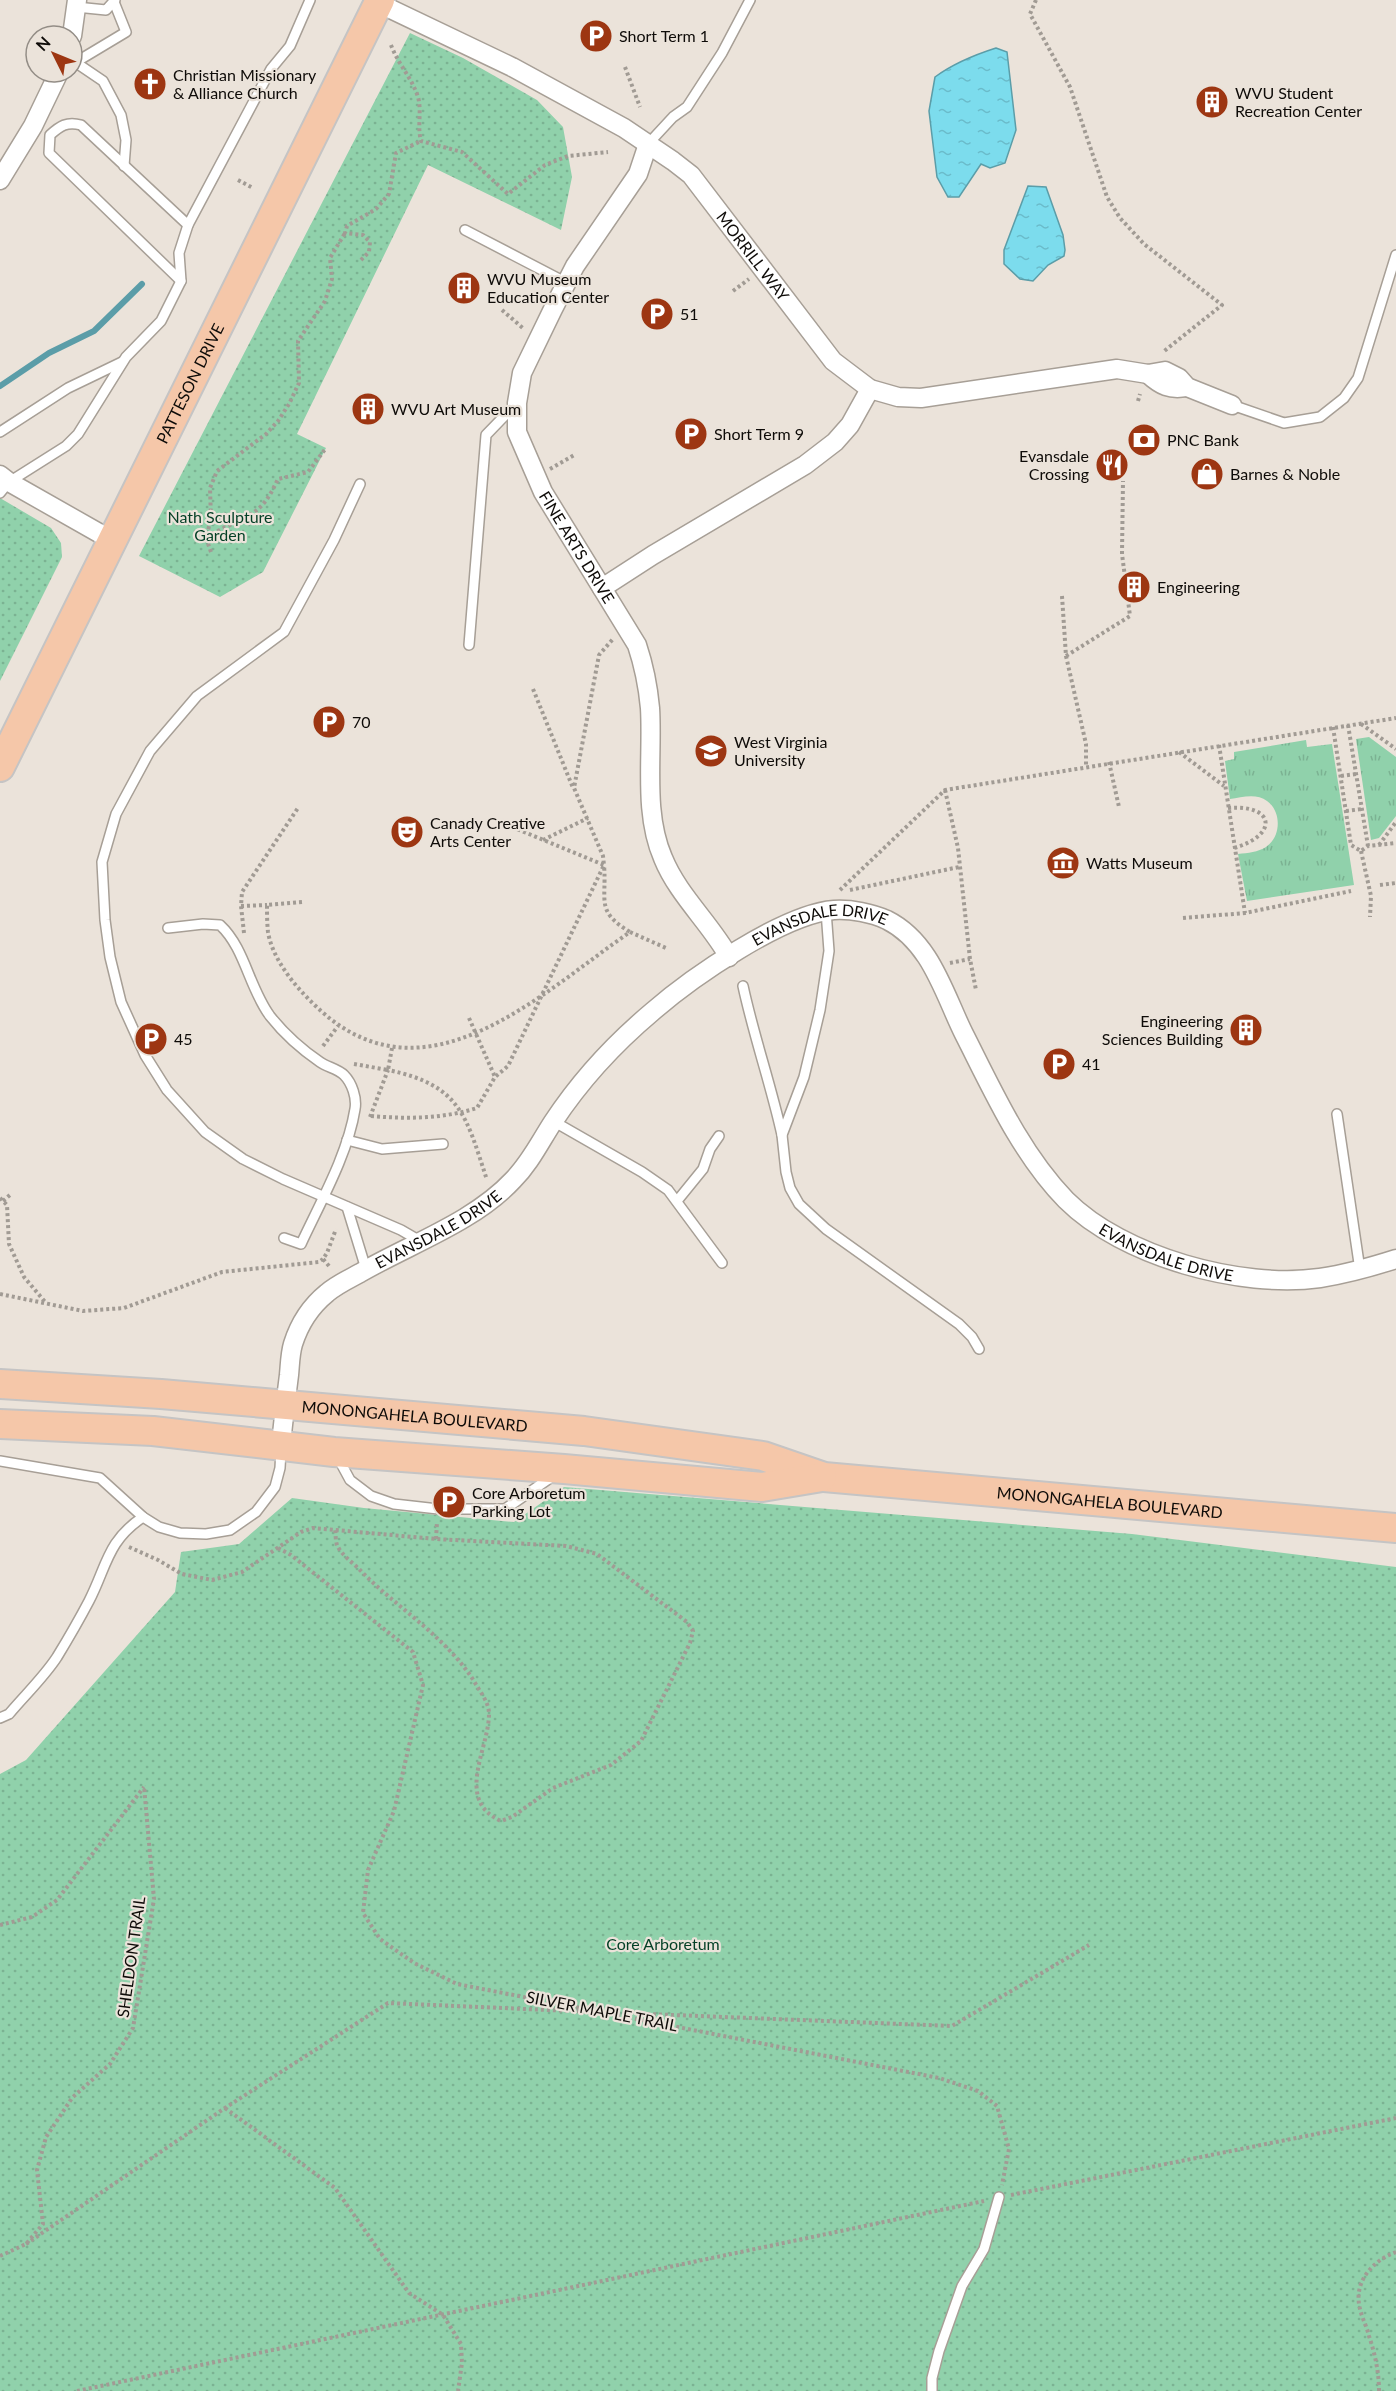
<svg xmlns="http://www.w3.org/2000/svg" width="1396" height="2391" font-family="Lato,sans-serif">
	<defs>
		<pattern id="grass-tufts" width="24" height="20" patternUnits="userSpaceOnUse" patternTransform="scale(1.5)"><rect width="24" height="20" fill="#90d1ab"/><path d="M3 7l-1-3M5 7V3M7 7l1-3M15 17l-1-3M17 17v-4M19 17l1-3" fill="none" stroke="#7bb292"/></pattern>
		<pattern id="park-dots" width="8" height="8" patternUnits="userSpaceOnUse" patternTransform="scale(1.5)"><rect width="8" height="8" fill="#90d1ab"/><path d="M2 2h.1M6 6h.1" fill="none" stroke="#7bb292" stroke-width="1.8" stroke-linecap="round"/></pattern>
		<pattern id="water-ripples" width="26" height="14" patternUnits="userSpaceOnUse" patternTransform="scale(1.5)"><rect width="26" height="14" fill="#7cdced"/><path d="M2 4q2-2 4 0t4 0M15 11q2-2 4 0t4 0" fill="none" stroke="#6abbca"/></pattern>
	</defs>
	<rect width="100%" height="100%" fill="#ebe3da"/>
	<g fill="url(#grass-tufts)">
		<polygon points="1369,737 1396,757 1396,816 1379,838 1371,840 1356,739"/>
		<path d="M 1306,740 L 1307,747 L 1332,744 L 1354,885 L 1247,901 L 1238,854 C 1248,853 1258,852 1266,847 C 1281,837 1282,812 1267,801 C 1257,793 1242,797 1230,799 L 1225,761 L 1234,759 L 1234,752 Z"/>
	</g>
	<g fill="url(#park-dots)">
		<polygon points="410,33 463,58 537,100 563,127 572,177 561,230 428,165 297,434 326,448 263,572 220,597 139,556"/>
		<polygon points="0,498 51,528 61,543 62,557 0,681"/>
		<polygon points="564,1487 1132,1534 1396,1567 1396,2391 0,2391 0,1774 26,1760 175,1592 181,1552 239,1544 292,1498 364,1508 514,1522"/>
	</g>
	<g fill="url(#water-ripples)" stroke="#5b9da8" stroke-width="1.5">
		<path d="M 996,48 L 1007,52 L 1016,130 L 1005,163 L 990,168 L 981,164 L 959,197 L 948,197 L 937,177 L 929,111 L 935,77 C 954,63 974,55 996,48 Z"/>
		<polygon points="1028,186 1046,187 1063,235 1065,250 1064,256 1048,265 1033,281 1020,279 1004,264 1004,250"/>
	</g>
	<g fill="none" stroke-linecap="round" stroke-linejoin="round">
		<polyline stroke="#5b9da8" stroke-width="6" points="0,386 49,353 94,331 142,284"/>
		<g stroke="#a79f96" stroke-width="12">
			<g id="service">
				<polyline points="76,7 106,10 115,0"/>
				<polyline points="72,60 103,81 121,115 126,140 124,166"/>
				<polyline points="76,62 126,32 114,2"/>
				<polyline points="648,144 673,117 687,107 722,53 750,0"/>
				<polyline points="465,230 567,283"/>
				<path d="M 181,281 L 49,153 L 50,135 C 60,126 67,121 81,125 L 188,225"/>
				<polyline points="1232,405 1284,423 1320,417 1344,398 1358,378 1396,255"/>
				<polyline points="0,432 68,388 122,362"/>
				<polyline points="360,484 334,540 284,632 197,696 150,751 116,814 102,862 105,920 110,957 121,1002 145,1055 167,1090 205,1132 243,1159 283,1179 401,1230 420,1241"/>
				<polyline points="0,493 9,482 66,446 78,434 126,357 161,321 181,281 179,253 188,225 271,69 290,46 310,0"/>
				<polyline points="469,645 486,435 515,405"/>
				<polyline points="826,911 829,951 820,1010 804,1077 782,1135 786,1172 790,1188 799,1204 826,1229 959,1324 972,1337 979,1349"/>
				<path d="M 168,928 L 203,924 L 220,925 C 245,948 249,988 270,1016 C 285,1035 301,1049 320,1062 C 327,1067 338,1069 344,1075 C 352,1083 357,1098 355,1109 C 348,1154 320,1203 301,1244 L 284,1238"/>
				<path d="M 743,986 C 754,1037 771,1085 782,1135"/>
				<polyline points="1337,1114 1360,1270"/>
				<polyline points="553,1121 642,1172 668,1190 722,1263"/>
				<polyline points="347,1140 382,1149 443,1144"/>
				<polyline points="677,1201 703,1169 710,1149 719,1136"/>
				<polyline points="347,1207 366,1269"/>
				<polyline points="337,1456 350,1480 371,1496 394,1504 438,1509 505,1509 553,1476"/>
				<polyline points="0,1461 100,1478 143,1517 159,1527 180,1533 206,1534 230,1530 256,1512 275,1487 280,1468 281,1450"/>
				<path d="M 0,1718 L 9,1714 C 25,1695 44,1677 57,1657 C 68,1639 79,1620 89,1601 C 107,1566 107,1541 143,1517"/>
				<polyline points="932,2391 932,2378 939,2351 962,2286 984,2249 999,2197"/>
			</g>
		</g>
		<g stroke="#a79f96" stroke-width="21">
			<g id="minor">
				<path id="s1" d="M 378,3 L 512,67 L 624,128 L 673,161 L 691,175 L 833,361 L 870,389 L 898,397 L 921,398 L 1117,369 L 1148,374 L 1165,371 L 1179,378 L 1187,387 L 1232,405"/>
				<polyline points="72,36 77,0"/>
				<path id="s2" d="M 648,144 L 638,174 L 575,266 L 553,309 L 522,373 L 517,403 L 517,432 L 543,492 L 637,645 C 644,666 648,686 650,708 C 653,757 643,812 663,858 C 678,895 710,923 729,957"/>
				<polyline points="0,180 33,126 59,72"/>
				<path d="M 1148,374 C 1161,386 1170,390 1187,387"/>
				<polyline points="0,475 9,482 113,541"/>
				<polyline points="602,588 653,555 805,465 835,442 850,425 870,389"/>
				<path id="s3" d="M 281,1445 C 283,1422 286,1399 289,1375 C 290,1365 290,1354 293,1344 C 299,1325 311,1306 327,1293 C 336,1285 349,1279 360,1273 C 410,1244 474,1222 513,1180 C 530,1163 540,1142 553,1122 C 580,1081 614,1044 652,1012 C 691,978 783,914 834,910 C 851,909 872,913 887,920 C 931,942 944,994 964,1034 C 993,1091 1021,1154 1066,1200 C 1123,1257 1241,1289 1320,1278 C 1346,1274 1371,1267 1396,1259"/>
			</g>
		</g>
		<g stroke="#c5c4c4" stroke-width="32">
			<g id="primary">
				<path id="s4" d="M 0,767 L 380,0"/>
				<path id="s5" d="M 0,1384 L 161,1394 L 584,1431 L 763,1456 L 824,1477 L 1396,1528"/>
				<polyline points="0,1424 153,1431 334,1452 564,1469 762,1487 822,1477"/>
			</g>
		</g>
		<g stroke="#a19b94" stroke-width="4" stroke-dasharray="3 3" stroke-linecap="butt">
			<polyline points="1036,0 1030,14 1070,87 1107,197 1120,218 1144,244 1222,305 1163,352"/>
			<path d="M 391,45 C 398,64 412,78 418,97 C 422,111 417,126 421,141 L 462,152 L 508,194 L 545,165 L 568,156 L 608,152"/>
			<polyline points="625,67 640,107"/>
			<polyline points="238,180 253,188"/>
			<polyline points="361,260 369,252 370,242 363,235 345,233 347,226 376,209 389,194 396,153 421,141"/>
			<polyline points="733,291 749,279"/>
			<polyline points="502,310 524,329"/>
			<polyline points="1138,401 1140,394"/>
			<polyline points="550,469 576,454"/>
			<path d="M 207,537 C 225,525 250,520 264,503 C 270,496 274,487 278,479 L 308,472 L 326,448"/>
			<polyline points="211,552 206,538 211,519 210,488 217,471 266,434 278,421 289,404 299,383 298,341 325,301 332,279 330,258 345,233"/>
			<polyline points="1062,596 1066,656 1086,744 1086,766"/>
			<polyline points="1066,656 1130,616 1122,554 1123,481"/>
			<polyline points="533,689 573,788"/>
			<polyline points="1361,724 1396,749"/>
			<polyline points="1348,725 1368,846"/>
			<polyline points="1333,727 1351,845 1361,851 1368,846 1396,843"/>
			<polyline points="1219,745 1245,913"/>
			<polyline points="1179,752 1224,786"/>
			<polyline points="1109,762 1119,807"/>
			<polyline points="1341,776 1356,774"/>
			<polyline points="945,790 958,848 970,959 976,990"/>
			<path d="M 1228,808 C 1275,804 1279,835 1234,848"/>
			<polyline points="1346,811 1362,809"/>
			<path d="M 512,827 L 604,865 C 607,901 595,911 630,932"/>
			<polyline points="543,840 588,818"/>
			<polyline points="1379,845 1396,822"/>
			<polyline points="1361,851 1371,896 1370,917"/>
			<polyline points="1380,885 1396,883"/>
			<polyline points="840,890 945,790 1396,718"/>
			<polyline points="850,890 959,867"/>
			<path d="M 302,902 L 267,905 C 267,913 267,923 268,932 C 273,962 299,991 321,1011 C 427,1106 540,994 630,932 L 666,948"/>
			<polyline points="241,906 267,905"/>
			<polyline points="1183,918 1245,913 1351,891"/>
			<polyline points="244,933 241,906 242,892 298,808"/>
			<polyline points="950,963 970,959"/>
			<polyline points="469,1018 495,1077"/>
			<polyline points="323,1046 338,1026"/>
			<polyline points="354,1064 388,1070 392,1048"/>
			<path d="M 371,1116 C 407,1119 442,1119 477,1108 L 495,1077 L 508,1066 L 604,865 L 603,856 L 574,788 L 599,655 L 613,639"/>
			<path d="M 370,1117 L 388,1070 C 461,1085 466,1116 487,1180"/>
			<polyline points="0,1198 7,1205 9,1244 24,1277 46,1303"/>
			<polyline points="3,1201 10,1195"/>
			<polyline points="329,1266 323,1259 327,1253 336,1229"/>
			<polyline points="0,1294 83,1311 124,1308 222,1272 319,1262 323,1259"/>
			<polyline points="436,1539 437,1522"/>
			<path d="M 129,1547 L 158,1560 L 182,1574 L 212,1580 L 242,1572 L 301,1532 L 313,1528 L 436,1539 L 566,1546 L 597,1554 L 687,1622 L 693,1631 L 690,1643 L 641,1741 L 611,1765 L 553,1788 L 512,1817 L 501,1821 C 454,1800 489,1749 489,1714 C 489,1702 480,1692 474,1681 C 445,1636 397,1608 360,1570 C 353,1563 342,1555 338,1547 C 335,1542 336,1534 335,1529"/>
			<polyline points="278,1548 291,1555 413,1652 423,1685 394,1811 368,1870 363,1913 380,1939 414,1963 457,1984 939,2078 978,2091 997,2106 1009,2149 1002,2185"/>
			<polyline points="0,1925 32,1917 57,1900 144,1787"/>
			<polyline points="623,2013 952,2026 1089,1945"/>
			<polyline points="225,2108 335,2188 409,2293 443,2315 461,2344 462,2363 458,2391"/>
			<polyline points="1011,2195 1396,2118"/>
			<polyline points="26,2244 225,2108 388,2003 594,2012"/>
			<polyline points="0,2256 26,2244 43,2224 37,2170 46,2137 72,2098 110,2064 133,2028 154,1899 144,1786"/>
			<polyline points="77,2391 984,2201"/>
			<path d="M 1379,2391 C 1379,2372 1375,2354 1369,2336 C 1367,2327 1362,2318 1360,2309 C 1353,2282 1372,2261 1396,2252"/>
		</g>
		<use href="#service" stroke="#fff" stroke-width="9"/>
		<use href="#minor" stroke="#fff" stroke-width="18"/>
		<use href="#primary" stroke="#f5c7a9" stroke-width="28"/>
	</g>
	<defs>
		<g id="parking-disc" transform="scale(1.725)"><circle r="9.5" fill="#9d3612" stroke="#ebe3da"/><path d="M-3.5-5.5H1a3.5 3.5 0 0 1 0 7H-1V5.5H-3.5ZM-1-3.4V-.6H.8a1.4 1.4 0 0 0 0-2.8Z" fill="#fff"/></g>
		<g id="church-disc" transform="scale(1.725)"><circle r="9.5" fill="#9d3612" stroke="#ebe3da"/><path d="M-1.2-6h2.4v3.5h3.3v2.4h-3.3V6h-2.4V-.1h-3.3v-2.4h3.3Z" fill="#fff"/></g>
		<g id="building-disc" transform="scale(1.725)"><circle r="9.5" fill="#9d3612" stroke="#ebe3da"/><path d="M-4-6H4V6H1V3H-1V6H-4ZM-2.5-4.3h1.7v1.8h-1.7ZM.8-4.3h1.7v1.8H.8ZM-2.5-1h1.7V.8h-1.7ZM.8-1h1.7V.8H.8Z" fill="#fff"/></g>
		<g id="bank-disc" transform="scale(1.725)"><circle r="9.5" fill="#9d3612" stroke="#ebe3da"/><path d="M-6-4H6V4H-6ZM0-2.3a2.3 2.3 0 1 0 0 4.6a2.3 2.3 0 1 0 0-4.6Z" fill="#fff"/></g>
		<g id="restaurant-disc" transform="scale(1.725)"><circle r="9.5" fill="#9d3612" stroke="#ebe3da"/><path d="M-5-6h1v4h1v-4h1v4h1v-4h1v5L-1.5 .5V6h-2V.5L-5-1ZM5-6V6H3V1.5H1.5Q1.5-4 5-6Z" fill="#fff"/></g>
		<g id="shop-disc" transform="scale(1.725)"><circle r="9.5" fill="#9d3612" stroke="#ebe3da"/><path d="M-5-2.5h2.3a2.7 3.5 0 0 1 5.4 0H5L5.5 6h-11ZM-1.5-2.5h3a1.5 2.3 0 0 0-3 0Z" fill="#fff"/></g>
		<g id="university-disc" transform="scale(1.725)"><circle r="9.5" fill="#9d3612" stroke="#ebe3da"/><path d="M0-5L7-2L0 1L-7-2ZM-4 1L0 2.5L4 1V4Q0 6-4 4Z" fill="#fff"/></g>
		<g id="theatre-disc" transform="scale(1.725)"><circle r="9.5" fill="#9d3612" stroke="#ebe3da"/><path d="M-5-5.5Q0-4 5-5.5V0Q5 5 0 6Q-5 5-5 0ZM-3.3-2.5H-1v1.5H-3.3ZM1-2.5H3.3v1.5H1ZM-2.8 1Q0 5.5 2.8 1Z" fill="#fff"/></g>
		<g id="museum-disc" transform="scale(1.725)"><circle r="9.5" fill="#9d3612" stroke="#ebe3da"/><path d="M0-6L6-3V-2H-6V-3ZM-5-1h2V3h-2ZM-1-1h2V3h-2ZM3-1h2V3H3ZM-6 4H6V6H-6Z" fill="#fff"/></g>
	</defs>
	<g fill-rule="evenodd">
		<use href="#parking-disc" x="596" y="36"/>
		<use href="#church-disc" x="150" y="84"/>
		<use href="#building-disc" x="1212" y="102"/>
		<use href="#building-disc" x="464" y="288"/>
		<use href="#parking-disc" x="657" y="314"/>
		<use href="#building-disc" x="368" y="409"/>
		<use href="#parking-disc" x="691" y="434"/>
		<use href="#bank-disc" x="1144" y="440"/>
		<use href="#restaurant-disc" x="1112" y="465"/>
		<use href="#shop-disc" x="1207" y="474"/>
		<use href="#building-disc" x="1134" y="587"/>
		<use href="#parking-disc" x="329" y="722"/>
		<use href="#university-disc" x="711" y="751"/>
		<use href="#theatre-disc" x="407" y="832"/>
		<use href="#museum-disc" x="1063" y="863"/>
		<use href="#building-disc" x="1246" y="1030"/>
		<use href="#parking-disc" x="151" y="1039"/>
		<use href="#parking-disc" x="1059" y="1064"/>
		<use href="#parking-disc" x="449" y="1502"/>
	</g>
	<g text-anchor="middle" stroke-width="4.5" stroke-linejoin="round" paint-order="stroke">
		<g font-size="16" fill="#0e0b08" stroke="#ebe3da" text-anchor="start">
			<text x="619" y="42">Short Term 1</text>
			<text x="173" y="81">Christian Missionary<tspan x="173" dy="18">&amp; Alliance Church</tspan></text>
			<text x="1235" y="99">WVU Student<tspan x="1235" dy="18">Recreation Center</tspan></text>
			<text x="487" y="285">WVU Museum<tspan x="487" dy="18">Education Center</tspan></text>
			<text x="680" y="320">51</text>
			<text x="391" y="415">WVU Art Museum</text>
			<text x="714" y="440">Short Term 9</text>
			<text x="1167" y="446">PNC Bank</text>
			<text x="1089" y="462" text-anchor="end">Evansdale<tspan x="1089" dy="18">Crossing</tspan></text>
			<text x="1230" y="480">Barnes &amp; Noble</text>
			<text x="1157" y="593">Engineering</text>
			<text x="352" y="728">70</text>
			<text x="734" y="748">West Virginia<tspan x="734" dy="18">University</tspan></text>
			<text x="430" y="829">Canady Creative<tspan x="430" dy="18">Arts Center</tspan></text>
			<text x="1086" y="869">Watts Museum</text>
			<text x="1223" y="1027" text-anchor="end">Engineering<tspan x="1223" dy="18">Sciences Building</tspan></text>
			<text x="174" y="1045">45</text>
			<text x="1082" y="1070">41</text>
			<text x="472" y="1499">Core Arboretum<tspan x="472" dy="18">Parking Lot</tspan></text>
		</g>
		<g font-size="16" fill="#0e0b08" stroke="#ebe3da">
			<text dy="6" stroke="none"><textPath href="#s1" startOffset="460">MORRILL WAY</textPath></text>
			<text dy="6" stroke="none"><textPath href="#s4" startOffset="428">PATTESON DRIVE</textPath></text>
			<text dy="6" stroke="none"><textPath href="#s2" startOffset="452">FINE ARTS DRIVE</textPath></text>
			<text dy="6" stroke="none"><textPath href="#s3" startOffset="796">EVANSDALE DRIVE</textPath></text>
			<text dy="6" stroke="none"><textPath href="#s3" startOffset="292">EVANSDALE DRIVE</textPath></text>
			<text dy="6" stroke="none"><textPath href="#s3" startOffset="1318">EVANSDALE DRIVE</textPath></text>
			<text dy="6" stroke="none"><textPath href="#s5" startOffset="416">MONONGAHELA BOULEVARD</textPath></text>
			<text dy="6" stroke="none"><textPath href="#s5" startOffset="1118">MONONGAHELA BOULEVARD</textPath></text>
			<text transform="translate(131 1957) rotate(-82)" y="6">SHELDON TRAIL</text>
			<text transform="translate(602 2011) rotate(11)" y="6">SILVER MAPLE TRAIL</text>
		</g>
		<g font-size="16" fill="#023f25" stroke="#ebe3da">
			<text x="220" y="523">Nath Sculpture<tspan x="220" dy="18">Garden</tspan></text>
			<text x="663" y="1950">Core Arboretum</text>
		</g>
	</g>
	<g transform="translate(54 54) rotate(313)"><circle r="28" fill="#ebe3da" stroke="#938d86" stroke-width="1.5"/>
	<path d="M0-4.5L10 22L0 15L-10 22Z" fill="#9d3612"/>
	<text y="-9" font-size="16" font-weight="bold" text-anchor="middle" fill="#0e0b08">N</text>
	</g>
</svg>
